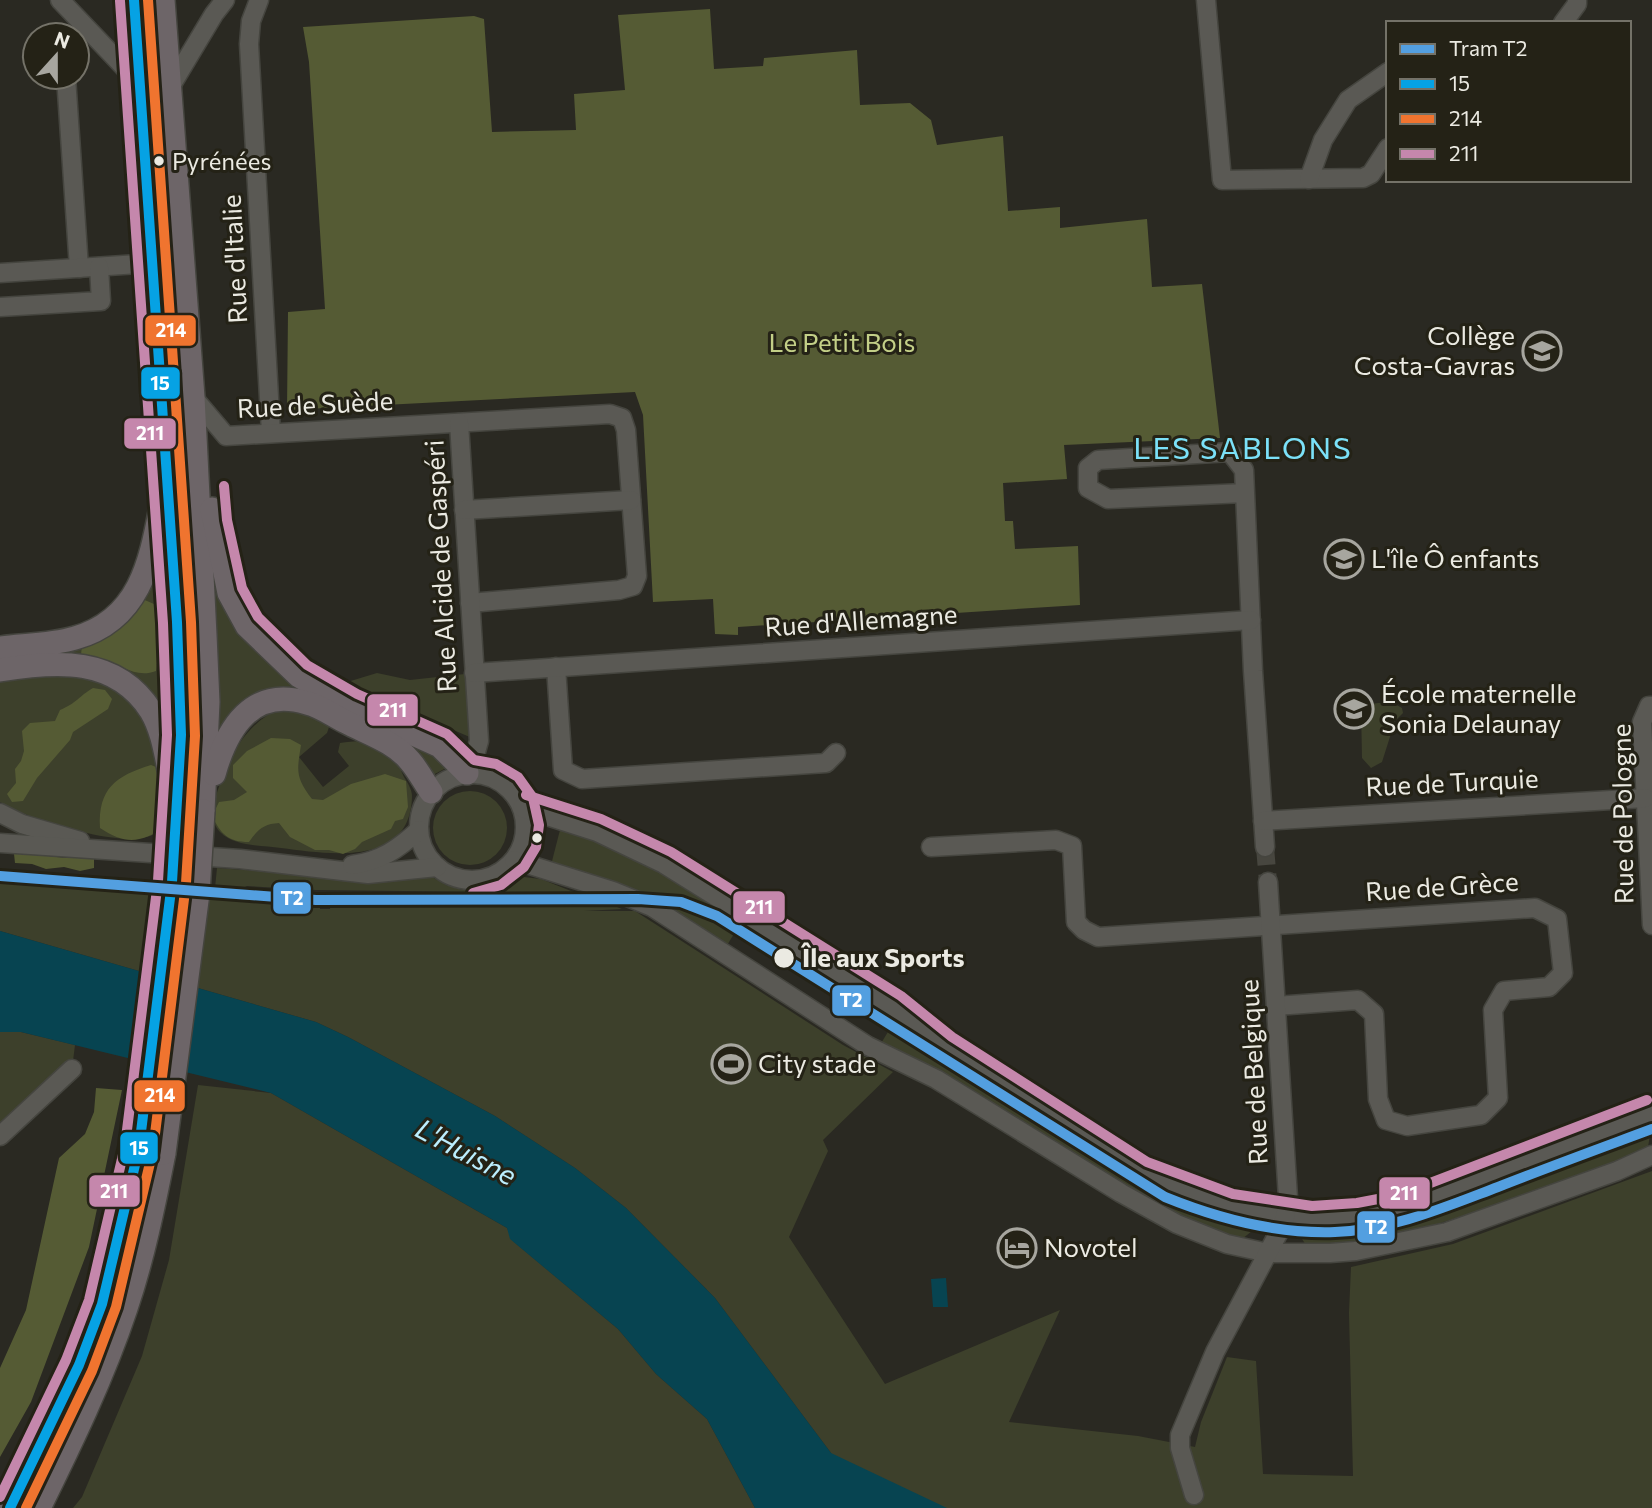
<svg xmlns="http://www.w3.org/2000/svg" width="1652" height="1508" font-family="Commissioner,sans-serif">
	<rect width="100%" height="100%" fill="#2a2922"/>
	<g fill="#3d402b">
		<polygon points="160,540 167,621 172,733 145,693 0,658 82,645 92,658 114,664 158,665 159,649 165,635 140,598"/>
		<polygon points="212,577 238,634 290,680 443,756 448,767 431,776 421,757 401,740 287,694 218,743"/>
		<path d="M 77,670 L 111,684 L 145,713 L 158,763 L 156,833 C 132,849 66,828 40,820 C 26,815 13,808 0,802 L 0,676 Z"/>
		<polygon points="377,673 410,680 474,673 479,741 344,683"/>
		<polygon points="1378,703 1393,703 1402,708 1403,713 1395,721 1382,762 1371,768 1362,758 1361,708 1364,705"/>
		<path d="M 283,707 L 301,710 L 330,724 L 327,733 L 299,757 L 323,787 L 349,766 L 338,752 L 340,743 C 347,742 354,741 361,741 C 370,742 387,752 394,758 C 398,762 401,771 404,777 C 407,782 412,789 412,796 C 411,868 328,854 281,848 C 261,845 235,847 220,832 C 205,817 218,789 225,772 C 236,743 254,719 283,707 Z"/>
		<circle cx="470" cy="828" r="37"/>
		<polygon points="560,830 596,839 634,856 743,919 726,947 551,865"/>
		<polygon points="217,868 364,878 427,874 446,885 462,890 494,887 515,876 541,879 576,893 316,890 247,886 237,891 215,888"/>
		<polygon points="0,871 243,893 320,896 320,909 330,909 331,896 587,895 622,909 584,911 635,911 843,1045 893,1072 823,1140 828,1151 789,1237 885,1384 1060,1310 1009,1422 1138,1436 1195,1447 1201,1422 1227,1357 1256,1361 1263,1474 1353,1476 1349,1313 1351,1267 1453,1244 1652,1171 1652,1508 867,1508 831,1453 715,1298 626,1208 575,1168 495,1116 348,1037 316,1022 0,931"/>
		<polygon points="897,1017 1222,1214 1247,1221 1252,1224 1252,1231 1242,1239 1195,1227 880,1045"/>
		<polygon points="0,1032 21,1032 75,1045 72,1069 0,1136"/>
		<polygon points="198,1085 271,1093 507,1228 514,1242 618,1329 656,1374 707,1419 755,1508 73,1508 82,1497 142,1356 169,1260"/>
		<path d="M 1636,1126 L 1643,1128 L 1650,1135 L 1648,1147 L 1642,1152 L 1518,1199 L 1398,1236 L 1352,1244 L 1306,1245 L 1300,1236 C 1305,1220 1328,1224 1343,1224 Z"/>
	</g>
	<g fill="#555b34">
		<polygon points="710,9 714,69 763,66 764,58 857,50 860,105 910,103 931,120 937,145 1003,136 1008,211 1060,207 1060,228 1147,219 1152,287 1202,284 1220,438 1064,445 1067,479 1003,483 1005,521 1013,521 1015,549 1078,546 1080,605 738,627 738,635 715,634 713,599 653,602 643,415 635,392 287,410 288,312 325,309 309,62 303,27 474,16 484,19 492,132 576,130 574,94 625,90 618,15"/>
		<path d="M 140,598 L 154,604 L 167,621 L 159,649 L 156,671 C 135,679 122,664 103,660 C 96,658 89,657 81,655 L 82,645 Z"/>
		<path d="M 93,688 L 105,690 L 112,699 L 108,709 L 73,732 L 70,740 L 37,778 L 23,801 L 12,802 L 7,794 L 16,783 L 15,769 L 21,761 L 24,751 L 22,731 L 30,723 L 55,721 L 60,710 C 77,703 79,696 93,688 Z"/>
		<path d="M 271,738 L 290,739 L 301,745 C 297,771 295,777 312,799 L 323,800 L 351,784 L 385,774 L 406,781 L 408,807 L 403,819 L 395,821 L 391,829 L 362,842 L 355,849 L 343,854 L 329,850 L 315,850 L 290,837 L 279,823 C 264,824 258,829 249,842 C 228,842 221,834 212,816 L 219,802 L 234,800 L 247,792 L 233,778 L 233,765 L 247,751 Z"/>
		<path d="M 151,765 L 161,769 L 160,794 L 166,816 L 165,827 C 141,843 125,845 100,828 C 98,788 116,776 151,765 Z"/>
		<path d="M 31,852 C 51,859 73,857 94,859 L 94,868 L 80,871 L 64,867 L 46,869 L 32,864 L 15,863 L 14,854 Z"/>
		<polygon points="96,1088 122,1090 89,1247 31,1402 0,1457 0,1368 26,1310 59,1158 85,1134 94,1112"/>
	</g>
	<g fill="#074451">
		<polygon points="0,931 316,1022 348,1037 495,1116 575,1168 626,1208 715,1298 831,1453 947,1508 755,1508 707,1419 656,1374 618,1329 510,1239 507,1228 271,1093 21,1032 0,1032"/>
		<polygon points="946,1278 948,1307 933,1307 931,1279"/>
	</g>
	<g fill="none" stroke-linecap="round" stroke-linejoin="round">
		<polyline stroke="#47463f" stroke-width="18" stroke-dasharray="18 9" stroke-linecap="butt" points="1265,847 1268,882"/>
		<g stroke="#45453f" stroke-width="21">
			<g id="minor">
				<polyline points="60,0 142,86"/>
				<polyline points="259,0 251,21 249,44 271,433"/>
				<polyline points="1206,0 1222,180 1363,178 1371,174 1388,148"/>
				<polyline points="1563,23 1577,4 1577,0"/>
				<polyline points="66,77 79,268"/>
				<polyline points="169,89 214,14 225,0"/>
				<polyline points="1309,179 1323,140 1348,100 1388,72"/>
				<polyline points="0,273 154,263"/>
				<polyline points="0,307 101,301 99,267"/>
				<polyline points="193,397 226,436 610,414 622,418 626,430 637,576 633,586 619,590 470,603"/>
				<polyline points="459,423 479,741 470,773"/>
				<polyline points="1245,493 1108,499 1088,488 1088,468 1098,460 1230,452 1244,470 1253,671 1265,847"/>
				<polyline points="464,510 631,500"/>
				<polyline points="556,667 563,770 582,779 826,763 836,753"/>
				<polyline points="474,673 1251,620"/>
				<polyline points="1652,706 1649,706 1642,722 1652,925"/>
				<circle cx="472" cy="827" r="53"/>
				<polyline points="522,808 597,832 664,864 894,1008 944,1048 1140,1174 1188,1194 1230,1208 1311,1220 1359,1217 1403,1208 1652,1113"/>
				<polyline points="0,813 22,824 80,841"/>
				<polyline points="1263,821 1645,798"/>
				<polyline points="0,843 240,859 368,874 437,867"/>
				<polyline points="931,847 1056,840 1072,846 1076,922 1084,930 1098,937 1535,908 1557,919 1563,973 1549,987 1504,991 1493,1010 1498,1098 1481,1115 1407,1126 1386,1120 1378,1099 1374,1014 1358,1000 1276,1006"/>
				<polyline points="514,860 613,891 652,907 868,1046 936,1079 1121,1193 1177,1224 1227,1244 1268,1253 1330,1253 1356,1251 1447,1232 1617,1171 1652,1155"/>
				<path d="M 352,865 C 381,861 398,849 419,830"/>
				<polyline points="0,1136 72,1069"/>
				<polyline points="1194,1495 1180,1448 1180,1435 1215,1352 1280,1230 1285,1218 1288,1198 1268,882"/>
			</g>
		</g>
		<g stroke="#45453f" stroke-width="26">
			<g id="major">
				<polyline points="134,0 177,622 181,735 177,808"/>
				<polyline points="163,0 193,397 205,635 208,702 203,811"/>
				<polyline points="212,509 229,593 247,626 299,676 351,706 440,746 467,773"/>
				<path d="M 0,648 C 24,645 52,645 75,638 C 139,620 150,564 161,507"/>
				<path d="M 0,670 C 56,661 116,656 151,711 C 163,731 166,757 171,779"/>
				<path d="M 214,774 C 227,728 252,686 307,703 C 320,706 334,716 346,722 C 367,733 395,742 410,761 C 418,770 424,782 431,792"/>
				<path d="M 10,1508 C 45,1443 80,1374 102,1304 C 118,1253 127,1199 139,1148"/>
				<path d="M 39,1508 C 71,1443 103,1377 126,1308 C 143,1258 154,1204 164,1153"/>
			</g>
		</g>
		<use href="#minor" stroke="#5a5954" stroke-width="18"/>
		<use href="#major" stroke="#6d6568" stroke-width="23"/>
		<g stroke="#45453f" stroke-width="26" stroke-linecap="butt">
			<g id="major-bridge">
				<polyline points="139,1148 172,882 177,808"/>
				<polyline points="164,1153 198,893 203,811"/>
			</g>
		</g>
		<use href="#major-bridge" stroke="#6d6568" stroke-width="23"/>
		<g stroke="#242216" stroke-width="16">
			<polyline id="bus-1" points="10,1508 79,1365 102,1304 139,1148 172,882 181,735 177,622 134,0"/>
		</g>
		<g stroke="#242216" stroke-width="16">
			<polyline id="bus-2" points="26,1508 92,1371 116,1307 153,1150 186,883 195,736 191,622 148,0"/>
		</g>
		<g stroke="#242216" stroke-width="16">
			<g id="bus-3">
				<polyline points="224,486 227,520 242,588 258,617 307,665 357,694 447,734 474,760 496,764 518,777 533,798 539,825 536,847 524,867 501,885 473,893"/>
				<polyline points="526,795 601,819 671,852 901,996 952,1037 1147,1162 1233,1194 1312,1206 1357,1203 1399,1195 1647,1100"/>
				<polyline points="0,1497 66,1360 89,1300 125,1146 158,881 167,735 163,623 120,1"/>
			</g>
		</g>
		<use href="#bus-1" stroke="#06a2e4" stroke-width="10"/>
		<use href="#bus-2" stroke="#f0742f" stroke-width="10"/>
		<use href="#bus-3" stroke="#c587ac" stroke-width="10"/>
		<g stroke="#242216" stroke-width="16">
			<path id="tram-1" d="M 0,876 L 316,900 L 638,899 L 681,902 L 717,916 L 1165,1197 C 1219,1219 1276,1234 1335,1232 C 1392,1230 1445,1207 1498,1187 C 1549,1167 1601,1148 1652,1129"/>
		</g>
		<use href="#tram-1" stroke="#539fe0" stroke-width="10"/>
	</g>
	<defs>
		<g id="school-ring" transform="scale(2.0125)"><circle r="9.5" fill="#242216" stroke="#a7a69f" stroke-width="1.5"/><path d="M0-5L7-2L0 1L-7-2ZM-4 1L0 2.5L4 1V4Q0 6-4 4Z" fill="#a7a69f"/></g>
		<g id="stadium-ring" transform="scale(2.0125)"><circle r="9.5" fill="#242216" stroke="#a7a69f" stroke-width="1.5"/><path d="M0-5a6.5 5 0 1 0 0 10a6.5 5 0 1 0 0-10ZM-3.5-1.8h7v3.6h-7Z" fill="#a7a69f"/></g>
		<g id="hotel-ring" transform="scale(2.0125)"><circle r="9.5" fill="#242216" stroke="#a7a69f" stroke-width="1.5"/><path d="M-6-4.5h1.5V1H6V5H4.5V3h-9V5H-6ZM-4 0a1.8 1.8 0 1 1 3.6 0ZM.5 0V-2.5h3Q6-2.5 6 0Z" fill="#a7a69f"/></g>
	</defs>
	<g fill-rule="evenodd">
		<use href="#school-ring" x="1542" y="351"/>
		<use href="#school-ring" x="1344" y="559"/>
		<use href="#school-ring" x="1354" y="709"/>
		<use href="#stadium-ring" x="731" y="1064"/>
		<use href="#hotel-ring" x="1017" y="1248"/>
	</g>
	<g fill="#ebeae2" stroke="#242216" stroke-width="2.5">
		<circle cx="159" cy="161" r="6"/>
		<circle cx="537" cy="838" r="6"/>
		<circle cx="784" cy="958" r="11"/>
	</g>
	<g text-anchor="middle" stroke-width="6" stroke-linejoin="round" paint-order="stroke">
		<g font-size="24" fill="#ebeae2" stroke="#242216" text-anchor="start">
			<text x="172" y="170">Pyrénées</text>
		</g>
		<g font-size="26" fill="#ebeae2" stroke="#242216">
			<text transform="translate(235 259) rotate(-93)" y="9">Rue d'Italie</text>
			<text transform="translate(315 405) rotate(-3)" y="9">Rue de Suède</text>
			<text transform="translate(441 566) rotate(-93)" y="9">Rue Alcide de Gaspéri</text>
			<text transform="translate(861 621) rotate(-4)" y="9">Rue d'Allemagne</text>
			<text transform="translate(1452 783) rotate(-3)" y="9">Rue de Turquie</text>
			<text transform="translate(1623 814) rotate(-91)" y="9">Rue de Pologne</text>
			<text transform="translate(1442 887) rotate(-4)" y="9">Rue de Grèce</text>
			<text transform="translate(1254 1072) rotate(-93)" y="9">Rue de Belgique</text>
		</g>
		<g font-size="26" fill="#ebeae2" stroke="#242216" text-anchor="start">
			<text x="1515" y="345" text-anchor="end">Collège<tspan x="1515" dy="30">Costa-Gavras</tspan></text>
			<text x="1371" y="568">L'île Ô enfants</text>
			<text x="1381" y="703">École maternelle<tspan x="1381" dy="30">Sonia Delaunay</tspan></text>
			<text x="758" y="1073">City stade</text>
			<text x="1044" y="1257">Novotel</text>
		</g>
		<g font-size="26" fill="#c3cf87" stroke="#242216">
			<text x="842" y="352">Le Petit Bois</text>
		</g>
		<g font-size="26" font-weight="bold" fill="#ebeae2" stroke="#242216" text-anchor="start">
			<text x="802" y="967">Île aux Sports</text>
		</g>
		<g font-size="28" font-style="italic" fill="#bbeefe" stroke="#242216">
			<text transform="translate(466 1152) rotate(28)" y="10">L'Huisne</text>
		</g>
		<g font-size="30" letter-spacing="2" fill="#7be1f8" stroke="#242216">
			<text x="1243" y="459">LES SABLONS</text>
		</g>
	</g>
	<g stroke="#242216" stroke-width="2.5">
		<rect x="144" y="314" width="53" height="33" rx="7" fill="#f0742f"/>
		<rect x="140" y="366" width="41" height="34" rx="7" fill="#06a2e4"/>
		<rect x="123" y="417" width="54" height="33" rx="7" fill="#c587ac"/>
		<rect x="366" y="693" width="53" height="34" rx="7" fill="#c587ac"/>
		<rect x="272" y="881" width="40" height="34" rx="7" fill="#539fe0"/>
		<rect x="732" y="890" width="54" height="34" rx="7" fill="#c587ac"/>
		<rect x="831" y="984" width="41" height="33" rx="7" fill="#539fe0"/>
		<rect x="133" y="1079" width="53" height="34" rx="7" fill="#f0742f"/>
		<rect x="119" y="1131" width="40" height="34" rx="7" fill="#06a2e4"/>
		<rect x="88" y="1174" width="53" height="34" rx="7" fill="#c587ac"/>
		<rect x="1378" y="1176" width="53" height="34" rx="7" fill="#c587ac"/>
		<rect x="1356" y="1210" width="40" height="34" rx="7" fill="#539fe0"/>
	</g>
	<g font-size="19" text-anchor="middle" font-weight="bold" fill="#fff">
		<text x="171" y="337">214</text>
		<text x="160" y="390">15</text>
		<text x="150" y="440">211</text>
		<text x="393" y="717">211</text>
		<text x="292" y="905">T2</text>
		<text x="759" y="914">211</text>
		<text x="851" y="1007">T2</text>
		<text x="160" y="1102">214</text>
		<text x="139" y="1155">15</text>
		<text x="114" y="1198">211</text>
		<text x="1404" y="1200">211</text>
		<text x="1376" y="1234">T2</text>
	</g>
	<rect x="1386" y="21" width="245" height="161" fill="#242216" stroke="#747268" stroke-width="2"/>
	<rect x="1400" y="44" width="35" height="10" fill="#539fe0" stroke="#747268" stroke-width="2"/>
	<text x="1449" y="56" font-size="21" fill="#ebeae2">Tram T2</text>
	<rect x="1400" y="79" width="35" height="10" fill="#06a2e4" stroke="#747268" stroke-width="2"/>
	<text x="1449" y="91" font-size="21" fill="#ebeae2">15</text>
	<rect x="1400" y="114" width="35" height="10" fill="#f0742f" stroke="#747268" stroke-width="2"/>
	<text x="1449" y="126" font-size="21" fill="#ebeae2">214</text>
	<rect x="1400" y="149" width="35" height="10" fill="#c587ac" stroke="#747268" stroke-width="2"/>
	<text x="1449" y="161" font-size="21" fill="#ebeae2">211</text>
	<g transform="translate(56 56) rotate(21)"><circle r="33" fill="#242216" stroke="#747268" stroke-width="2"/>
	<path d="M0-5L12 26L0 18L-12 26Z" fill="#a7a69f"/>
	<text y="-10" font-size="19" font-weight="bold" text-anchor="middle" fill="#ebeae2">N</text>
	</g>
</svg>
